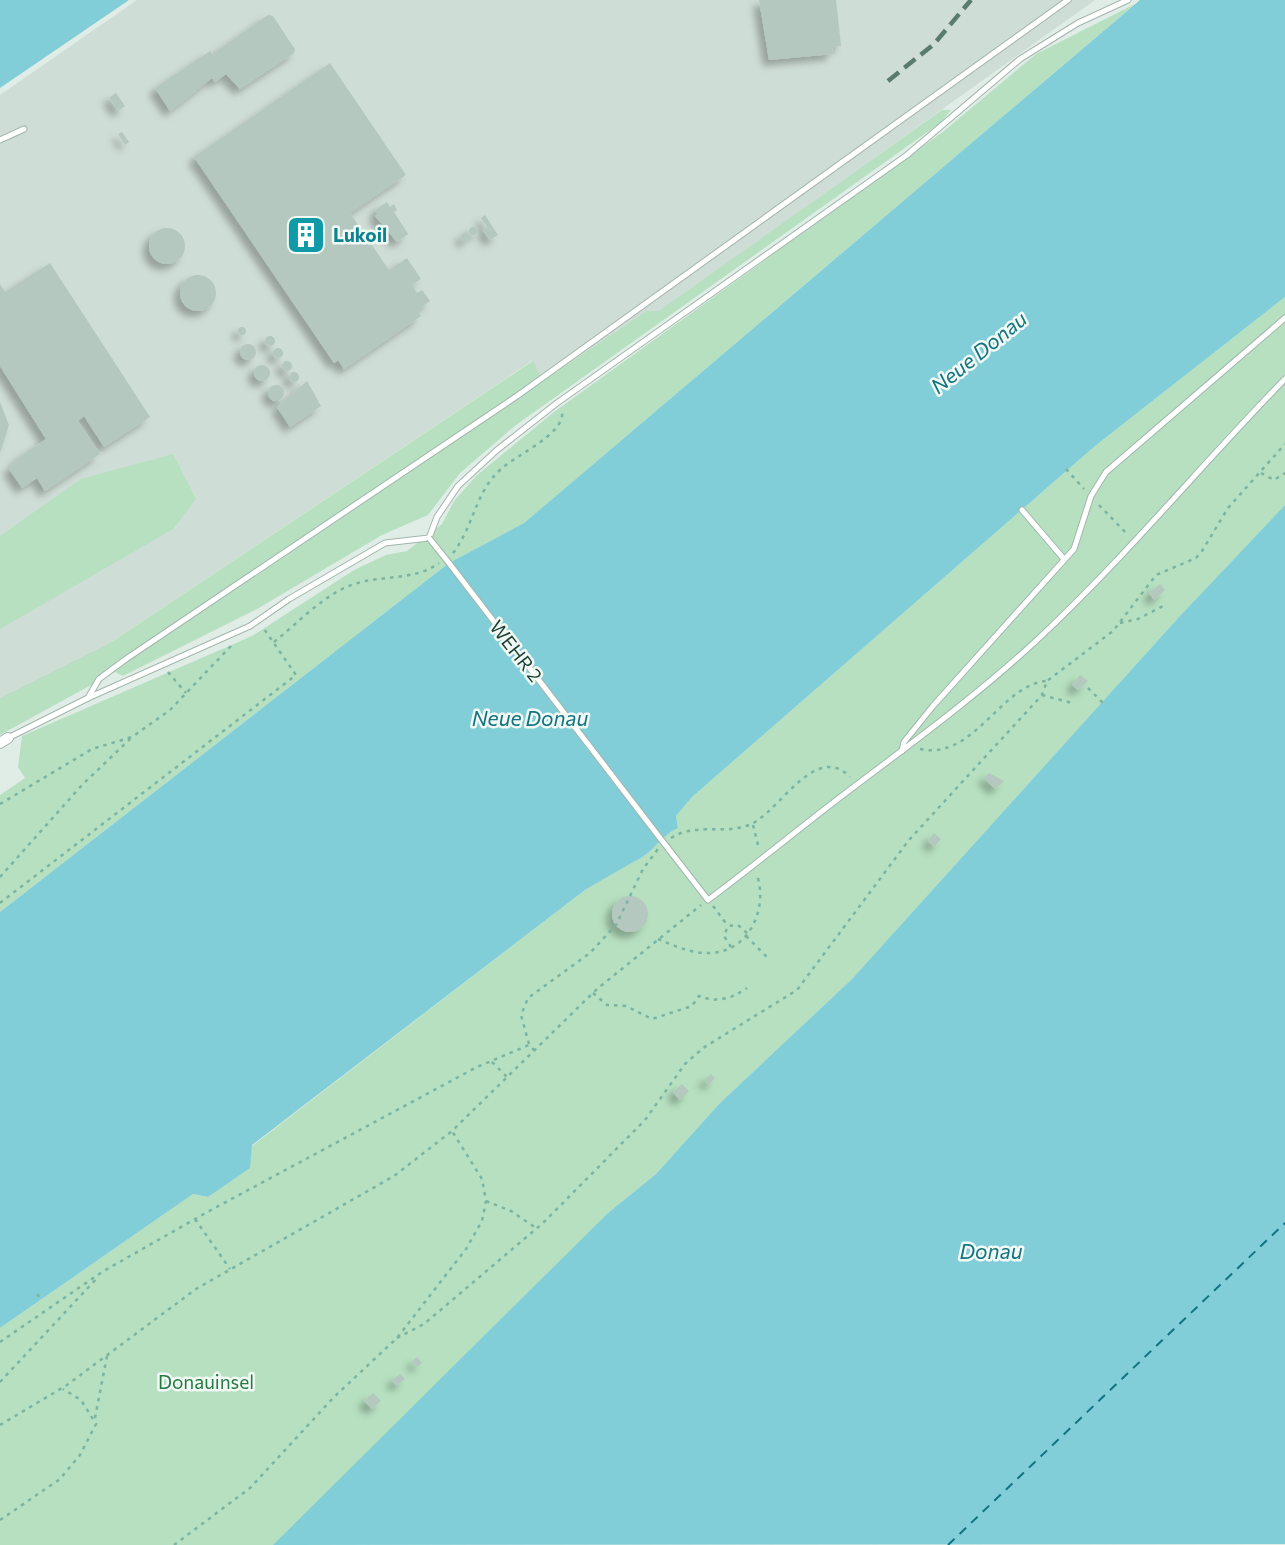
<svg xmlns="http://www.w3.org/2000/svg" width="1285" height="1545" font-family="Commissioner,sans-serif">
	<defs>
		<filter id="shadow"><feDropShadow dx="-6" dy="6" stdDeviation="3.5" flood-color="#0004"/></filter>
	</defs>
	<rect width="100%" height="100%" fill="#e0ede6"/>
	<polygon fill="#ceddd5" points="137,0 1095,0 659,312 646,311 543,381 532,361 110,643 0,698 0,95"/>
	<g fill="#b6e0c0">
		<polygon points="1135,4 524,523 449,563 0,912 0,795 25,778 18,767 22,736 252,636 354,570 386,555 407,551 442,524 454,501 476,476 554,412 944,131 1036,54"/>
		<polygon points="942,110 951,110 940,123 516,425 460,473 428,515 382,535 257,609 123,676 115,672 0,735 0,698 110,643 533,361 543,381 646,311 659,311"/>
		<path d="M 1285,297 L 1285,505 L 1179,617 L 852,979 L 720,1103 L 656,1174 L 608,1213 L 282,1545 L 0,1545 L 0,1328 L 193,1194 L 208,1197 L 249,1168 L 252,1146 L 585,890 C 603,879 620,869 639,859 C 653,852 662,835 678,828 L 676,816 L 692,797 L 1095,446 Z"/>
		<polygon points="173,454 196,499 173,529 0,629 0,536 81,479"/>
	</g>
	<g fill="#81ced8">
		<polygon points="0,0 129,0 0,88"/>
		<path d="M 1140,0 L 1285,0 L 1285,297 L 1095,446 L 692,797 L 676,816 L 678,828 C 662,835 653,852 639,859 C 621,869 603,879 585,890 L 252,1145 L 250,1168 L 208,1197 L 193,1194 L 0,1328 L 0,912 L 449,563 L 524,523 Z"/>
		<polygon points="1285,505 1285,1544 273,1545 608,1213 656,1174 720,1103 852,979 1179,617"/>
	</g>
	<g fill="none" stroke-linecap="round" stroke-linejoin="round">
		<polyline stroke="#127381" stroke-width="2" stroke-dasharray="9 7" stroke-linecap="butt" points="948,1545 1285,1223"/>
	</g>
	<g fill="#b5c8bf" filter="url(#shadow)">
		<polygon points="759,0 836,0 841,46 832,47 833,54 769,60"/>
		<polygon points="268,15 273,16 288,39 295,49 294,53 240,89 226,74 215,82 212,78 170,111 155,88 210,51 214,56 218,50"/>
		<polygon points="330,63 406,175 350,213 389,270 407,258 421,279 412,285 417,293 422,290 430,301 417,310 421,316 344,369 338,360 334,363 194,157"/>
		<polygon points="116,93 125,106 118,111 109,98"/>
		<polygon points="122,132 129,142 125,145 118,134"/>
		<polygon points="387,202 390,207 394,204 397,210 394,212 408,234 397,242 375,216 378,214 375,210"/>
		<polygon points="485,215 498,235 490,240 483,230 487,227 481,218"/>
		<circle cx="473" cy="231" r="4"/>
		<circle cx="167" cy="246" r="18"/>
		<circle cx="465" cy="237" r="4"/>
		<polygon points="50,263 150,417 104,447 84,416 78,421 100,454 45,491 37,478 22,488 9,469 22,455 46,439 0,366 0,284 5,292"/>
		<circle cx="198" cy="293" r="18"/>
		<circle cx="242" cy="331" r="4"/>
		<circle cx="270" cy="341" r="5"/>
		<circle cx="248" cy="352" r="8"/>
		<circle cx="278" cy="353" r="5"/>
		<circle cx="287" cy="366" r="5"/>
		<circle cx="262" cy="373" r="8"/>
		<circle cx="294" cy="377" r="5"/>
		<polygon points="307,381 321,406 290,427 277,407"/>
		<circle cx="276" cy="393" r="8"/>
		<polygon points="0,402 9,425 0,453"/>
		<polygon points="1160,584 1165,590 1154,600 1149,593"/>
		<polygon points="1080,675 1088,681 1078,690 1072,685"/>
		<polygon points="989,773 1004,781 995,789 984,778"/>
		<polygon points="934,833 941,839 934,847 928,841"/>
		<circle cx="630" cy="914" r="18"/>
		<polygon points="711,1074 715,1078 709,1085 704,1080"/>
		<polygon points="682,1084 689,1091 680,1100 673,1092"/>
		<polygon points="417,1357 422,1363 417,1367 412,1362"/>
		<polygon points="400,1374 405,1379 397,1386 392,1380"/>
		<polygon points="373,1393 381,1401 372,1409 364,1401"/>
	</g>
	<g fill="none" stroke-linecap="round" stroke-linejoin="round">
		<g stroke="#a2b5ad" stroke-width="7">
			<g id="service">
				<polyline points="0,140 24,129"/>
				<polyline points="1022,510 1064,559"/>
				<polyline points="449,563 660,838"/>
				<polyline points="88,698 99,679 126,659 517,396 1068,0"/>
				<polyline points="8,738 88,698 250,626 289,599 385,543 429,538 437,517 458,486 497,450 557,403 907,155 1020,59 1078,23 1128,0"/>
				<polyline points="902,751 904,742 933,706 1074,549 1091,496 1106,472 1285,318"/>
				<path d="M 667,847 L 708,900 C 759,862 808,821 859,783 C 920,737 981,692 1037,640 C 1125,558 1201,465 1285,379"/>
			</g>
		</g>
		<g stroke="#a2b5ad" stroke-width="12">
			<polyline id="minor" points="0,743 8,738"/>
		</g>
		<g stroke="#7cb4a1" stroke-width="2.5" stroke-dasharray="3.5 5" stroke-linecap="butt">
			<polyline points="1066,469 1084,489"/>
			<polyline points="1261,473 1274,480 1285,473"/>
			<polyline points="1099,505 1128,535"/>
			<path d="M 453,553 C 474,526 475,492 501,469 C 516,455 565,434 562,412"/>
			<polyline points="1120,623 1138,619 1165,605"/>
			<path d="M 274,642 C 298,623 320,598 349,586 C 377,574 414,582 439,563"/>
			<polyline points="168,672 186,693"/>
			<polyline points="1088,688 1105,705"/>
			<polyline points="1042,695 1072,703"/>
			<path d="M 920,749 C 974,761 1001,684 1047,681"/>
			<polyline points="0,804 92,749 132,737 170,710 231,646"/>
			<polyline points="753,825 759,849"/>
			<path d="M 671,838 C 697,821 730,837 755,822 C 783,805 817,743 850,777"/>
			<polyline points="0,877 82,785 130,739"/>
			<polyline points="0,903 296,675 264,629"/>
			<polyline points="713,906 728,926"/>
			<polyline points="746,936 769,959"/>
			<path d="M 658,939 C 675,946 692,954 711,953 C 750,951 768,908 757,875"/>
			<polyline points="731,947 724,936 728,926 738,925 748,934"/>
			<path d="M 593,993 L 607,1005 L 626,1006 L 652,1019 L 692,1006 L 699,996 C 717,1003 731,999 747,988"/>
			<polyline points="529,1044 521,1015 528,998 590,953 616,925 643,869 658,849"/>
			<polyline points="492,1062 507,1077"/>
			<polyline points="486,1201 511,1211 536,1228"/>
			<polyline points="195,1219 230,1269"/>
			<polyline points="37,1294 42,1300"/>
			<polyline points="397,1338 424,1324 543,1223 645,1120 685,1064 703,1048 797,990 909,840 1042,695 1047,681 1113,631 1156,575 1196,558 1202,551 1228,508 1285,444"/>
			<polyline points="0,1342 102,1272 211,1210 477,1067 529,1045 534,1050"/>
			<polyline points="0,1382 98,1277"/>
			<polyline points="95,1418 107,1356"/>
			<polyline points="0,1425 67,1385 196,1289 394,1176 452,1131 597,989 701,905"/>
			<polyline points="0,1520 60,1479 80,1455 96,1424 81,1400 63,1389"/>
			<polyline points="174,1545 250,1488 334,1397 397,1338 466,1249 482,1221 486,1201 482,1179 452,1131"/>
		</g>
		<use href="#service" stroke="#fff" stroke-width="5"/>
		<use href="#minor" stroke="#fff" stroke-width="10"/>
		<polyline stroke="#597b70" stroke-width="4.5" stroke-dasharray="14 7" stroke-linecap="butt" points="888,81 934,44 971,0"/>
		<g stroke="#a2b5ad" stroke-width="7" stroke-linecap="butt">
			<g id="service-bridge">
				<polyline points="429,538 449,563"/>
				<polyline points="660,838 667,847"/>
			</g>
		</g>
		<use href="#service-bridge" stroke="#fff" stroke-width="5"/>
	</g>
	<defs>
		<g id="building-square" transform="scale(2.0125)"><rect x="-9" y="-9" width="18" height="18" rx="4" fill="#0f9aa8" stroke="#f1f9f4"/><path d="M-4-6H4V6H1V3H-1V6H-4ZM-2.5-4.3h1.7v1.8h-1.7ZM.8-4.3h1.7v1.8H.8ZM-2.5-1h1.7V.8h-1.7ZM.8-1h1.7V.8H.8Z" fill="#fff"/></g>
	</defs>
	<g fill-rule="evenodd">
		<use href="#building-square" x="306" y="235"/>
	</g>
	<g text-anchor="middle" stroke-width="5" stroke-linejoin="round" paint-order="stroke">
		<g font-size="19" font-weight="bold" fill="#0d838f" stroke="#f1f9f4" text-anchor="start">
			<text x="333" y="242">Lukoil</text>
		</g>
		<g font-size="19" fill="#1e3f35" stroke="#f1f9f4">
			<text transform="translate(516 651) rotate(52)" y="7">WEHR 2</text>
		</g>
		<g font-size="19" fill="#247a43" stroke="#f1f9f4">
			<text x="206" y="1389">Donauinsel</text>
		</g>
		<g font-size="21" font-style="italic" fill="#127381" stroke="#f1f9f4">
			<text transform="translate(979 353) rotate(-39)" y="7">Neue Donau</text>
			<text x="530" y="726">Neue Donau</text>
			<text x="991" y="1259">Donau</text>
		</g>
	</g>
</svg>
